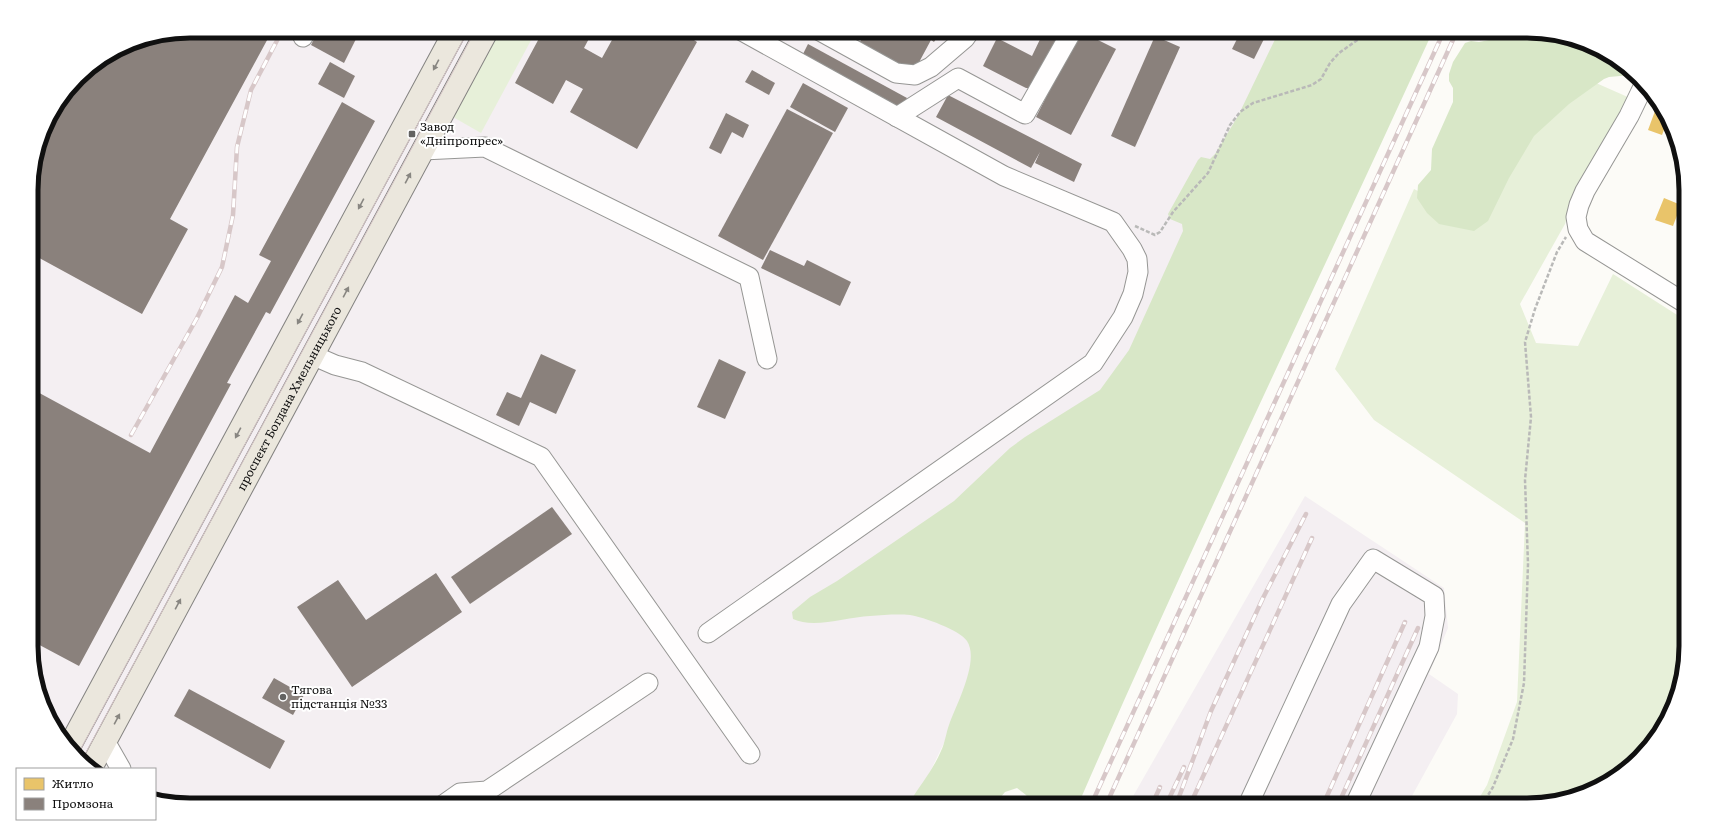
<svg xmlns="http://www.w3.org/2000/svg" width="1717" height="836" font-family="Literata,serif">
	<rect width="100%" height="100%" fill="#fcfbf7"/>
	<g fill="#f4eff2">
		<polygon points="190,31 1288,31 914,805 190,805 169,800 155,793 155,769 110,769 69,747 64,743 43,707 32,667 31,179 47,120 85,71 129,43"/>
		<polygon points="1305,496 1444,588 1448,628 1429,674 1458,694 1457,714 1407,805 1128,805"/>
	</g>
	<g fill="#e7f0d9">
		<polygon points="499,31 536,31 481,133 453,117"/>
		<polygon points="1587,79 1630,98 1624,112 1579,181 1565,224 1520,304 1536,343 1578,346 1613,274 1685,320 1686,646 1670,716 1646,751 1615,778 1578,797 1537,805 1475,805 1487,785 1517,702 1525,523 1374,420 1335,369 1414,189 1479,223 1515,151"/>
	</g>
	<g fill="#d8e7c7">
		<path d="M 1279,31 L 1433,31 C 1315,289 1191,545 1078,805 L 1033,805 L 1026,795 L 1017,788 L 1005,792 L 994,805 L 912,805 L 911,800 C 921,784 934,768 941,751 C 945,743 946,733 949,725 C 956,705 980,661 967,641 C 960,630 923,617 910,615 C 897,614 883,615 870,616 C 846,617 814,629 793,619 L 792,612 L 810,597 L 837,581 L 954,501 L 1010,448 L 1025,437 L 1100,390 L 1129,350 L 1183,231 L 1182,224 L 1170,219 L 1168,214 L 1198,160 L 1201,157 L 1210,159 L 1215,154 L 1238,116 Z"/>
		<polygon points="1524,33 1537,33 1597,47 1631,75 1609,77 1604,79 1569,104 1534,136 1509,178 1488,221 1474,231 1439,224 1427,213 1417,198 1418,185 1431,170 1432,149 1453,102 1453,88 1449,81 1449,74 1453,62 1465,43 1471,41 1479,42"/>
	</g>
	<g fill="#e9c46a">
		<polygon points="1658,103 1668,119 1662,135 1648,130"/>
		<polygon points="1673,127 1674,129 1677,139 1669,136"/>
		<polygon points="1664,198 1681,205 1673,226 1655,220"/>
	</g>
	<g fill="#8a817c">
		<polygon points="190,31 272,31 170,219 188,229 142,314 32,254 31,179 47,120 85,71 129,43"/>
		<polygon points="318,31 360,31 344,63 311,45"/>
		<polygon points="543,31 593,31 584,48 602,58 617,31 698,31 694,40 697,42 637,149 570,112 583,89 566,80 553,104 515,83"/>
		<polygon points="844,31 941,31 934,42 931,40 917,66 893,66 857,47 861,40"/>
		<polygon points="1044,31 1063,31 1033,88 1026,88 983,66 997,38 1032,56"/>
		<polygon points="1080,31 1116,49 1071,135 1036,117"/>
		<polygon points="1241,31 1268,31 1254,59 1232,49"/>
		<polygon points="1155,36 1180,47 1135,147 1111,136"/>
		<polygon points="808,44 907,98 901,110 802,56"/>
		<polygon points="330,62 355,76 344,98 318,84"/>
		<polygon points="752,70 775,83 769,95 745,82"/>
		<polygon points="803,83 848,108 835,132 790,107"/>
		<polygon points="948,95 1082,164 1074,182 1035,163 1040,152 1031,168 936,117"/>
		<polygon points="342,102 375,121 270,314 266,312 227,383 231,384 79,666 32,641 32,389 150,453 235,295 248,303 271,261 259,255"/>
		<polygon points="787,109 833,133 763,260 718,236"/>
		<polygon points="726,113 749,125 743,138 732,132 721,154 709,148"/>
		<polygon points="770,250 804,266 807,260 851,282 840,306 761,268"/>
		<polygon points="541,354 576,370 556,414 530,402 519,426 496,415 507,392 521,398"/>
		<polygon points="719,359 746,372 725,419 697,407"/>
		<polygon points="552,507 572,534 470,604 451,577"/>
		<polygon points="436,573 462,612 352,687 297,607 338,580 366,620"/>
		<polygon points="274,678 304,695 293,715 262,698"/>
		<polygon points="189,689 285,741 270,769 174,716"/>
	</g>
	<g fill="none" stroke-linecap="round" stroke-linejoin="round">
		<g stroke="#969694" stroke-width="21">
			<g id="minor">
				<polyline points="820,31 896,73 915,75 931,67 965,38 970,31"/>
				<polyline points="303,37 306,31"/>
				<polyline points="1644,85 1629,116 1585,191 1579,205 1576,217 1578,229 1585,241 1685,303"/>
				<polyline points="897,117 958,78 1025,114 1072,31"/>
				<polyline points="423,150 485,147 749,277 767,359"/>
				<polyline points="312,355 335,365 362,372 541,457 750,754"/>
				<polyline points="708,633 1093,363 1123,317 1133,294 1138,272 1137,259 1132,249 1113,222 1004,176 742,31"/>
				<polyline points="105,741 121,769"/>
				<polyline points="443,805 460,793 487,791 648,683"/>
				<polyline points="1248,805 1341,604 1373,559 1434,596 1435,616 1429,647 1355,805"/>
			</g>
		</g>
		<g stroke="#848381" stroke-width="24">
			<g id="major">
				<polyline points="69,747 455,31"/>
				<path id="s1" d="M 92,766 L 487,31"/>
			</g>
		</g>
		<g stroke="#b9b9b8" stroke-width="2.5" stroke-dasharray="4 2" stroke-linecap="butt">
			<polyline points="1471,37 1481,39 1525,31"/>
			<polyline points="1135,226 1155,235 1160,232 1173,212 1208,173 1230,125 1240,112 1253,103 1312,85 1321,79 1330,63 1339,53 1363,36 1373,31"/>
			<polyline points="1482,805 1493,787 1513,739 1524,683 1528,564 1525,480 1531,417 1525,342 1535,309 1557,252 1566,237"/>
		</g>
		<use href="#minor" stroke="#fffefe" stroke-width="19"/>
		<use href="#major" stroke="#ebe7dd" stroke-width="22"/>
		<g stroke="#d7c7c8" stroke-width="1">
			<polyline points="78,754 468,31"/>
			<polyline points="83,758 475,31"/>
		</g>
		<g stroke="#d7c7c8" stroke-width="4.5">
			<g id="rail">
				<polyline points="131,435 197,318 222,267 233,215 237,147 251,90 282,31"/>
				<polyline points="1091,805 1444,31"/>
				<polyline points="1106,805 1457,31"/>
				<polyline points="1152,805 1160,787"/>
				<polyline points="1166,805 1184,767"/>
				<polyline points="1176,805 1211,711 1263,598 1306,514"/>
				<polyline points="1190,805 1312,538"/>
				<polyline points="1323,805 1405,622"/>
				<polyline points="1338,805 1418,628"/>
			</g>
		</g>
		<use href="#rail" stroke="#fff" stroke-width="3" stroke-dasharray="9" stroke-linecap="butt"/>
	</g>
	<defs><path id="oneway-solid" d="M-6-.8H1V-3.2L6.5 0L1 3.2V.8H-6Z"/></defs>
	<g fill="#888681">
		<use href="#oneway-solid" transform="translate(436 65) rotate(118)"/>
		<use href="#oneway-solid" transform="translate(408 178) rotate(-62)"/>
		<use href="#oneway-solid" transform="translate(361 204) rotate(118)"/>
		<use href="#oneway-solid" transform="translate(346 292) rotate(-62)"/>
		<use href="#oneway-solid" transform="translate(300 319) rotate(118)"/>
		<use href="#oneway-solid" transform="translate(238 433) rotate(118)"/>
		<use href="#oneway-solid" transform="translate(178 604) rotate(-62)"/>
		<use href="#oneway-solid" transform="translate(117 719) rotate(-62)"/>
	</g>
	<g fill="#636261" stroke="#fff" stroke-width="1.5">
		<rect x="408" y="130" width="8" height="8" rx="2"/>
		<circle cx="283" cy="697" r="4"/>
	</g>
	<g text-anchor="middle" stroke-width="4" stroke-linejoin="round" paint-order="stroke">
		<g font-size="12" fill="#101010" stroke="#fff" text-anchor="start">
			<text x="420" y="131">Завод<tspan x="420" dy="14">«Дніпропрес»</tspan></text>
			<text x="291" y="694">Тягова<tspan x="291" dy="14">пiдстанцiя №33</tspan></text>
		</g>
		<g font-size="12" fill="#101010" stroke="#fff">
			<text dy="4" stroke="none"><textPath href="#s1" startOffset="417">проспект Богдана Хмельницького</textPath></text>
		</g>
	</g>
	<path d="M0 0H1717V836H0ZM190 38H1527A152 152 0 0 1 1679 190V646A152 152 0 0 1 1527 798H190A152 152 0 0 1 38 646V190A152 152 0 0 1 190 38Z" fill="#fff" fill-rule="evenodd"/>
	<path fill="none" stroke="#101010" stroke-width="5" d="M190 38H1527A152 152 0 0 1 1679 190V646A152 152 0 0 1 1527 798H190A152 152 0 0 1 38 646V190A152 152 0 0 1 190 38Z"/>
	<rect x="16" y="768" width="140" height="52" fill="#ffffff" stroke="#9f9f9f"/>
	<rect x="24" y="778" width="20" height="12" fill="#e9c46a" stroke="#9f9f9f"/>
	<text x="52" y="788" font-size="12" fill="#101010">Житло</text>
	<rect x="24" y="798" width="20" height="12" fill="#8a817c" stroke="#9f9f9f"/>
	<text x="52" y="808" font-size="12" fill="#101010">Промзона</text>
</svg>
